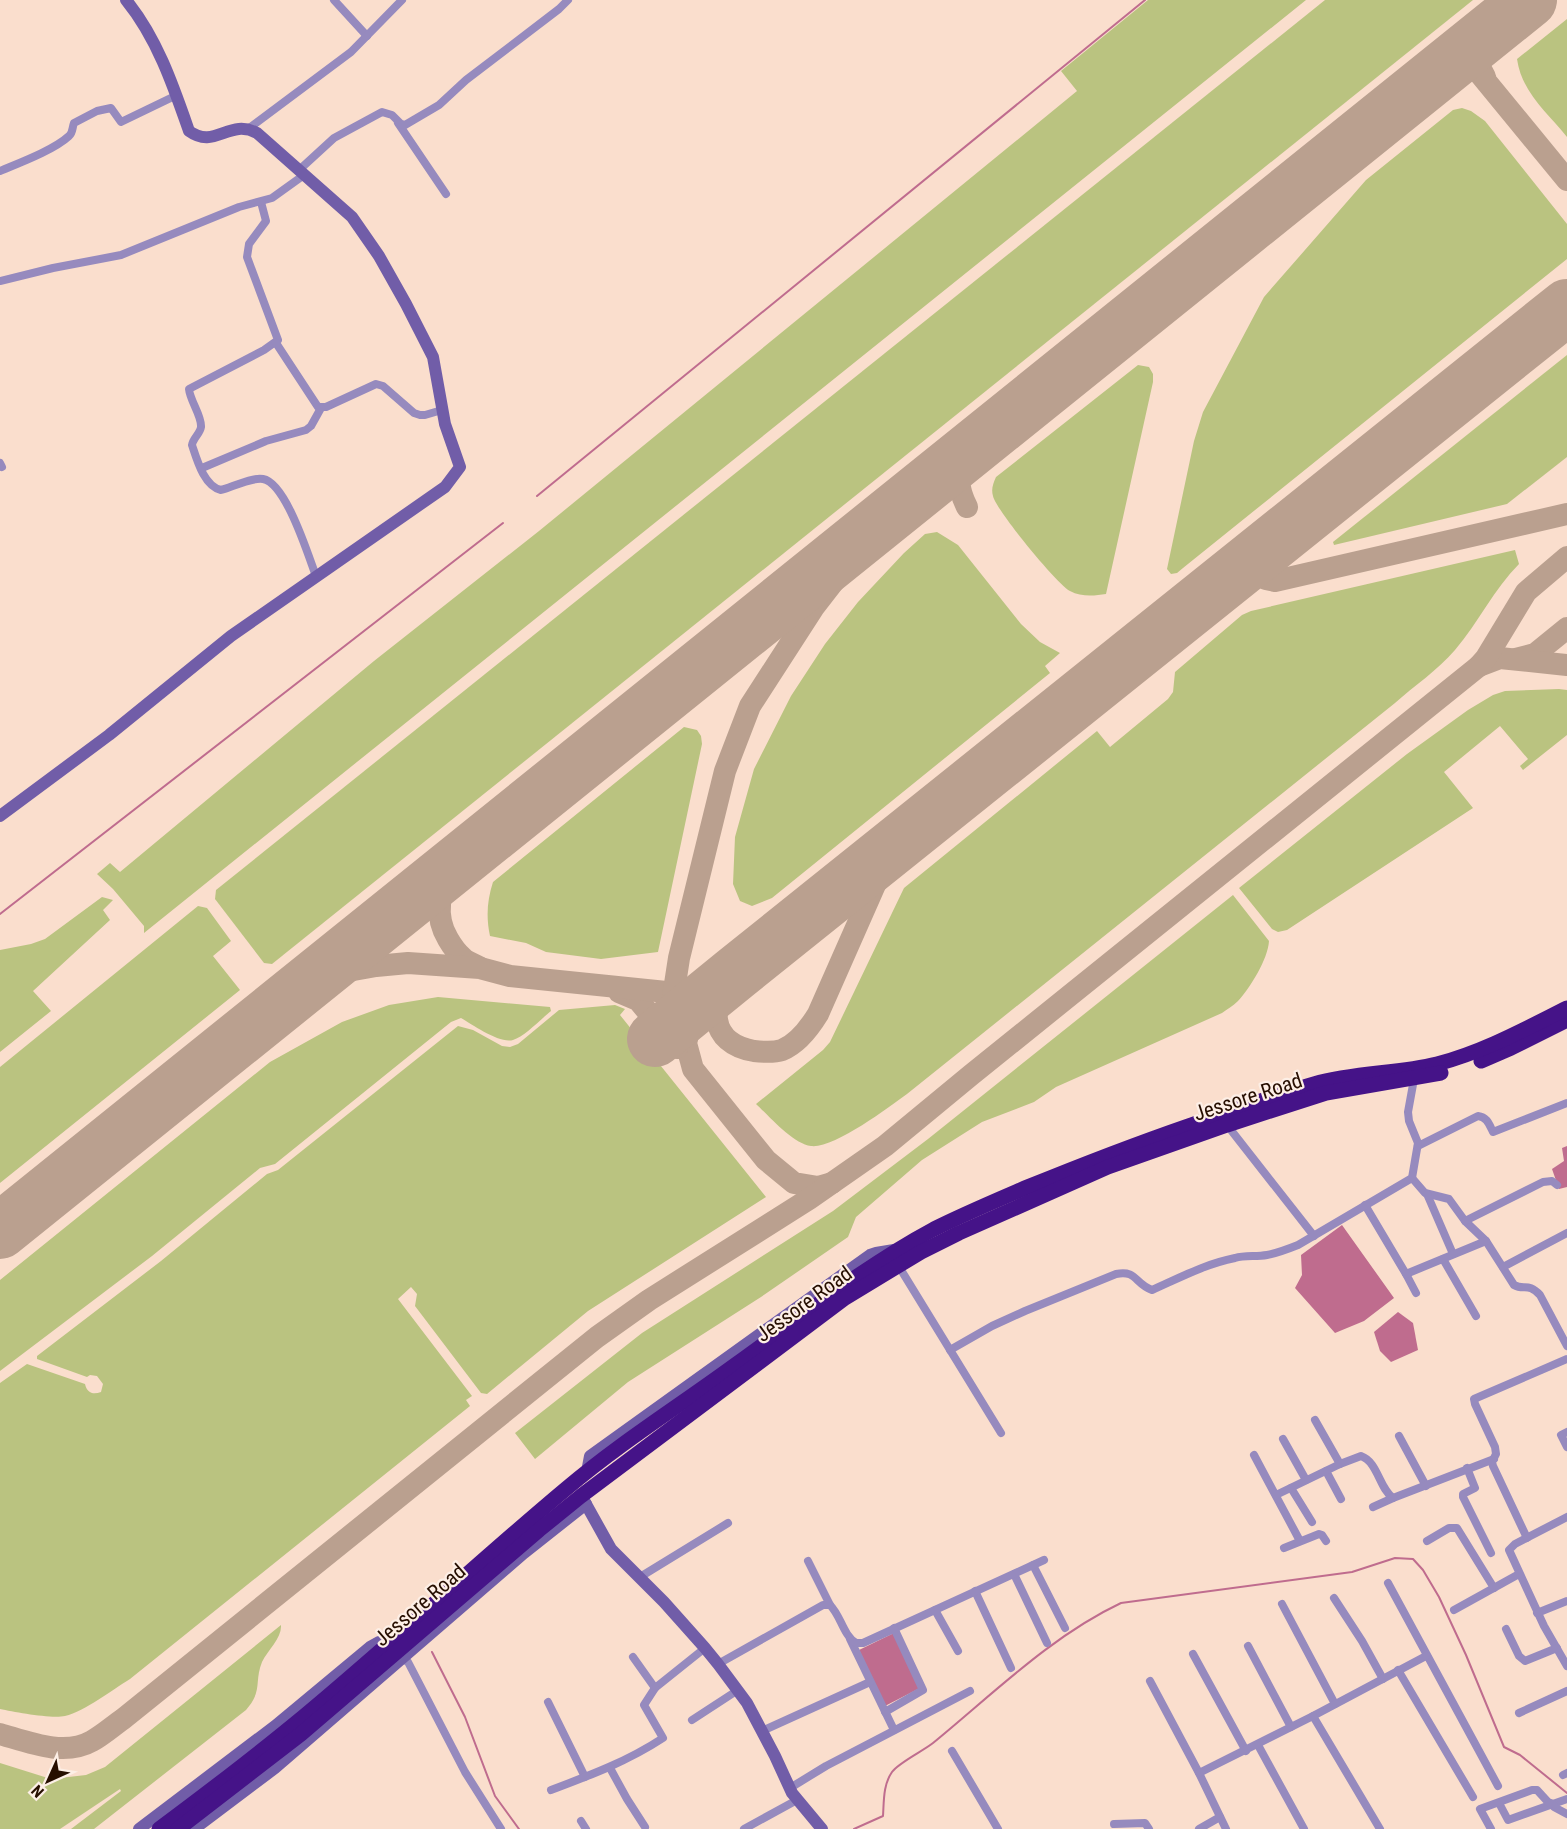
<svg xmlns="http://www.w3.org/2000/svg" width="1567" height="1829" font-family="'Roboto Condensed',sans-serif">
	<rect width="100%" height="100%" fill="#fadecd"/>
	<g fill="#bac380">
		<polygon points="1148,0 1306,0 144,933 144,926 113,889 97,874 110,863 120,872 374,661 539,531 1077,91 1061,71"/>
		<polygon points="1325,0 1473,0 272,964 264,963 215,899 216,890"/>
		<path d="M 1567,19 L 1567,137 C 1547,112 1522,93 1517,59 Z"/>
		<polygon points="1462,108 1471,111 1485,121 1567,224 1567,259 1183,568 1177,573 1171,574 1167,569 1194,441 1203,412 1264,297 1366,180 1453,110"/>
		<polygon points="1567,355 1567,457 1507,504 1334,545 1333,542"/>
		<path d="M 1138,365 L 1149,367 L 1153,374 L 1153,382 L 1106,594 C 1094,596 1081,597 1070,591 C 1056,583 996,510 993,496 C 991,489 993,484 996,477 Z"/>
		<polygon points="937,532 958,545 1021,624 1040,642 1060,653 1045,666 1050,673 772,898 752,906 740,901 733,884 735,837 754,769 791,696 825,644 858,602 904,553 925,534"/>
		<path d="M 1515,550 L 1519,564 C 1494,589 1478,623 1455,650 C 1438,670 1414,686 1395,703 L 907,1094 C 888,1108 833,1149 811,1146 C 793,1144 769,1116 756,1104 L 823,1050 L 830,1042 L 904,888 L 1097,731 L 1110,747 L 1168,699 L 1173,692 L 1175,672 L 1242,615 L 1251,611 Z"/>
		<polygon points="1559,689 1567,690 1567,735 1523,770 1520,766 1528,759 1500,726 1444,772 1473,808 1287,930 1278,932 1272,929 1239,888 1407,754 1468,710 1493,695 1505,691"/>
		<path d="M 684,727 L 697,730 L 701,736 L 702,744 L 658,952 L 601,959 L 546,952 L 526,943 L 490,936 C 486,917 487,901 493,882 Z"/>
		<path d="M 1233,895 L 1269,941 C 1268,959 1250,988 1238,1001 C 1233,1006 1227,1009 1222,1013 L 1056,1087 L 1034,1102 L 982,1122 L 922,1160 L 856,1217 L 848,1237 L 761,1297 L 628,1382 L 535,1459 L 515,1433 L 642,1333 L 833,1211 L 928,1139 Z"/>
		<polygon points="102,897 113,900 103,910 110,920 33,991 51,1011 0,1052 0,950 31,944 45,939"/>
		<polygon points="198,906 207,908 231,941 213,956 240,990 0,1183 0,1067"/>
		<path d="M 438,997 L 550,1007 L 551,1011 C 541,1019 524,1037 513,1040 C 500,1044 473,1025 461,1018 L 451,1022 L 275,1164 L 260,1168 L 152,1256 L 0,1371 L 0,1280 L 270,1062 L 342,1022 L 389,1005 Z"/>
		<path d="M 615,1005 L 625,1009 L 620,1015 L 766,1197 L 588,1311 L 487,1394 L 481,1393 L 415,1306 L 417,1294 L 411,1287 L 398,1299 L 472,1396 L 466,1400 L 470,1406 L 130,1679 C 112,1690 85,1711 65,1716 C 51,1719 15,1712 0,1709 L 0,1383 L 27,1364 L 85,1384 C 87,1393 93,1395 101,1392 L 103,1384 L 97,1376 L 90,1375 L 87,1377 L 37,1359 L 37,1356 L 161,1261 L 267,1174 L 278,1170 L 458,1026 L 473,1030 L 502,1046 L 510,1047 L 518,1044 L 559,1010 Z"/>
		<path d="M 281,1625 C 282,1638 268,1650 262,1662 C 254,1682 263,1691 246,1710 L 94,1829 L 71,1829 L 121,1791 L 120,1789 L 60,1829 L 0,1829 L 0,1763 L 51,1779 L 86,1775 L 105,1767 Z"/>
	</g>
	<g fill="#bf6c8e">
		<polygon points="1567,1146 1567,1187 1559,1189 1552,1169 1564,1161 1562,1148"/>
		<polygon points="1342,1225 1394,1298 1364,1321 1335,1333 1295,1288 1302,1275 1301,1255"/>
		<polygon points="1398,1312 1413,1323 1418,1350 1391,1362 1380,1351 1374,1332"/>
		<polygon points="894,1633 920,1688 885,1706 859,1650"/>
	</g>
	<g fill="none" stroke-linecap="round" stroke-linejoin="round">
		<g stroke="#bf6c8e" stroke-width="2">
			<polyline points="537,496 1145,0"/>
			<polyline points="0,914 503,523"/>
			<polyline points="432,1652 465,1717 495,1796 519,1829"/>
			<path d="M 854,1829 L 883,1816 C 884,1801 883,1785 892,1772 C 898,1763 923,1751 933,1743 C 993,1694 1051,1636 1121,1603 L 1352,1572 L 1395,1558 L 1413,1559 L 1423,1570 L 1439,1597 L 1466,1655 L 1504,1747 L 1520,1755 L 1567,1793"/>
		</g>
		<g stroke="#baa08f" stroke-width="22">
			<path d="M 1484,36 C 1473,52 1476,61 1485,77"/>
			<path d="M 1449,64 C 1460,60 1465,62 1475,68 L 1567,180"/>
			<path d="M 967,507 C 954,481 958,470 974,447"/>
			<path d="M 1284,535 C 1269,551 1254,556 1266,579 L 1275,581 L 1567,514"/>
			<polyline points="1516,659 1535,654 1567,628"/>
			<polyline points="1479,666 1500,658 1567,665"/>
			<path d="M 455,865 C 440,888 433,914 448,939 C 452,946 457,953 463,958 C 467,962 474,964 479,967"/>
			<path d="M 735,974 C 708,1003 708,1043 754,1051 C 763,1052 773,1053 782,1050 C 797,1044 810,1027 818,1014 L 878,878 L 893,851 L 923,823"/>
			<polyline points="721,985 693,1015 686,1043 693,1069 766,1160 794,1183 818,1187 832,1183"/>
			<polyline points="619,992 638,1000 673,1042"/>
			<path d="M 295,993 L 327,977 L 348,971 L 376,966 L 408,963 L 480,968 L 510,976 L 676,993 C 699,991 716,984 736,973"/>
			<polyline points="677,1048 669,1023 679,958 725,771 750,706 814,607 852,558 900,506"/>
			<path d="M 0,1734 C 28,1742 64,1757 92,1741 C 103,1735 113,1726 123,1719 L 597,1337 L 649,1300 L 809,1199 L 885,1146 L 971,1075 L 1479,666 L 1486,658 L 1526,592 L 1567,557"/>
		</g>
		<g stroke="#baa08f" stroke-width="56">
			<polyline points="655,1039 736,973 1567,307"/>
			<polyline points="0,1231 1529,0"/>
		</g>
		<g stroke="#968abe" stroke-width="8">
			<polyline points="334,0 367,36"/>
			<polyline points="398,123 446,194"/>
			<polyline points="248,129 351,52 402,0"/>
			<path d="M 0,171 C 19,163 54,150 69,136 C 73,133 72,128 74,123 L 97,111 L 111,108 L 121,122 L 177,95"/>
			<polyline points="298,171 334,138 382,112 392,115 401,124 405,125 439,105 466,80 559,9 568,0"/>
			<path d="M 261,202 L 266,221 L 249,244 L 247,257 L 278,340 L 264,350 L 189,389 C 190,401 202,416 201,427 C 200,434 193,438 192,445 C 197,460 204,486 221,490 C 232,487 252,477 263,479 C 286,483 308,555 316,576"/>
			<polyline points="0,281 53,268 121,255 239,207 272,198 304,175"/>
			<polyline points="276,343 318,407 326,407 376,384 383,386 414,413 420,415 425,415 442,410"/>
			<polyline points="0,463 2,467"/>
			<polyline points="202,468 266,441 306,430 311,426 321,408"/>
			<polyline points="1227,1125 1314,1236"/>
			<path d="M 1418,1146 L 1478,1116 C 1487,1117 1489,1124 1493,1132 L 1567,1103"/>
			<path d="M 1412,1178 L 1425,1193 L 1449,1199 L 1465,1221 L 1486,1241 L 1514,1285 C 1524,1291 1528,1282 1540,1295 L 1567,1346"/>
			<polyline points="1427,1194 1453,1254"/>
			<polyline points="1365,1205 1406,1274 1416,1293"/>
			<polyline points="1465,1221 1543,1182 1552,1181 1557,1185"/>
			<polyline points="1443,1259 1476,1316"/>
			<polyline points="898,1265 1001,1433"/>
			<polyline points="1503,1267 1567,1233"/>
			<polyline points="1406,1274 1486,1241"/>
			<path d="M 950,1350 L 992,1326 L 1025,1311 L 1116,1274 C 1137,1270 1134,1283 1152,1290 C 1179,1278 1205,1264 1235,1258 C 1245,1255 1256,1257 1267,1255 C 1278,1253 1288,1249 1298,1245 L 1412,1178 L 1418,1143 L 1409,1121 L 1408,1112 L 1414,1079"/>
			<polyline points="1315,1420 1340,1464"/>
			<polyline points="1567,1432 1561,1435 1567,1447"/>
			<polyline points="1399,1436 1426,1486"/>
			<polyline points="1283,1439 1306,1480"/>
			<polyline points="1254,1455 1300,1541"/>
			<polyline points="1467,1468 1475,1488 1463,1494 1463,1497 1491,1553"/>
			<polyline points="1326,1471 1341,1499"/>
			<polyline points="1291,1488 1312,1522"/>
			<path d="M 1276,1495 L 1340,1464 L 1361,1456 C 1378,1462 1379,1488 1393,1498 L 1494,1459"/>
			<polyline points="1373,1507 1393,1498"/>
			<polyline points="1567,1517 1515,1544 1509,1550 1544,1626 1567,1666"/>
			<polyline points="1527,1538 1493,1466 1492,1462 1496,1454 1495,1447 1475,1404 1474,1399 1567,1359"/>
			<polyline points="1427,1541 1449,1528 1457,1528 1494,1588"/>
			<polyline points="1284,1548 1319,1534 1322,1535 1326,1541"/>
			<polyline points="808,1561 830,1605"/>
			<polyline points="1033,1565 1065,1628"/>
			<polyline points="1014,1574 1047,1643"/>
			<polyline points="640,1577 728,1523"/>
			<polyline points="1388,1583 1498,1786"/>
			<polyline points="975,1591 1011,1668"/>
			<polyline points="1334,1598 1362,1641 1383,1679"/>
			<polyline points="1282,1604 1335,1704"/>
			<polyline points="935,1610 958,1651"/>
			<polyline points="1454,1610 1519,1574"/>
			<polyline points="1537,1613 1567,1601"/>
			<polyline points="1506,1629 1519,1656 1525,1661 1557,1648"/>
			<polyline points="850,1639 894,1730"/>
			<polyline points="1248,1646 1291,1727"/>
			<polyline points="1193,1654 1246,1751"/>
			<polyline points="398,1656 408,1662 465,1772 501,1829"/>
			<polyline points="633,1657 655,1688 705,1648"/>
			<path d="M 718,1664 L 823,1605 L 830,1605 C 841,1616 843,1635 856,1643 L 863,1643 L 1044,1560"/>
			<polyline points="1398,1670 1473,1797"/>
			<polyline points="1150,1681 1199,1773 1226,1829"/>
			<polyline points="548,1702 585,1777"/>
			<polyline points="885,1712 923,1690 894,1628"/>
			<polyline points="1519,1713 1567,1691"/>
			<polyline points="1313,1716 1426,1656"/>
			<polyline points="692,1720 738,1690"/>
			<polyline points="762,1731 870,1682"/>
			<polyline points="1258,1745 1304,1829"/>
			<polyline points="952,1751 998,1829"/>
			<polyline points="610,1768 627,1799 645,1827"/>
			<polyline points="1199,1773 1313,1716 1380,1829"/>
			<polyline points="1563,1775 1567,1773"/>
			<polyline points="790,1788 826,1766 970,1691"/>
			<path d="M 551,1790 C 591,1775 628,1761 663,1738 L 644,1705 L 655,1688"/>
			<polyline points="1499,1803 1508,1820 1567,1799"/>
			<polyline points="581,1821 586,1829"/>
			<polyline points="1114,1824 1145,1823 1149,1829"/>
			<polyline points="744,1829 797,1800"/>
			<polyline points="1199,1829 1220,1817"/>
			<polyline points="1491,1829 1480,1809 1532,1790 1537,1790 1548,1802 1553,1804 1554,1807 1567,1814"/>
		</g>
		<g stroke="#715da8" stroke-width="12">
			<path d="M 0,816 L 109,735 L 231,636 L 445,487 L 460,467 L 445,424 L 433,357 L 406,304 L 379,256 L 352,217 L 257,133 C 229,118 215,150 189,131 C 173,85 157,38 126,0"/>
			<polyline points="587,1472 590,1456 870,1255 876,1253 894,1250"/>
			<polyline points="582,1497 611,1549 664,1602 705,1648 718,1664 747,1703 775,1756 792,1793 822,1829"/>
			<polyline points="139,1829 275,1726 370,1647 379,1642 388,1642"/>
			<polyline points="194,1829 275,1768 524,1553 586,1504"/>
		</g>
		<g stroke="#451388" stroke-width="15">
			<polyline points="1481,1061 1511,1048 1565,1021"/>
			<path d="M 159,1829 C 206,1794 252,1759 297,1722 C 389,1646 476,1564 567,1488 C 620,1443 679,1406 735,1365 C 801,1318 863,1267 934,1229 C 964,1214 995,1201 1025,1188 C 1079,1166 1133,1145 1188,1126 C 1230,1112 1272,1096 1314,1084 C 1355,1072 1397,1074 1437,1064 C 1483,1052 1525,1029 1567,1008"/>
			<polyline points="178,1829 301,1734 539,1530 581,1496 845,1298 921,1252 959,1233 1108,1167 1227,1125 1326,1093 1441,1073"/>
		</g>
	</g>
	<g text-anchor="middle" stroke-width="4.5" stroke-linejoin="round" paint-order="stroke">
		<g font-size="21" fill="#260e00" stroke="#fdefe6">
			<text transform="translate(1248 1097) rotate(-18)" y="7">Jessore Road</text>
			<text transform="translate(804 1304) rotate(-36)" y="7">Jessore Road</text>
			<text transform="translate(420 1605) rotate(-41)" y="7">Jessore Road</text>
		</g>
	</g>
	<g transform="translate(48 1781) rotate(225)" stroke="#fdefe6" stroke-width="4.5" paint-order="stroke">
	<path d="M0-4.5L10 22L0 15L-10 22Z" fill="#260e00"/>
	<text y="-9" font-size="16" font-weight="bold" text-anchor="middle" fill="#260e00">N</text>
	</g>
</svg>
